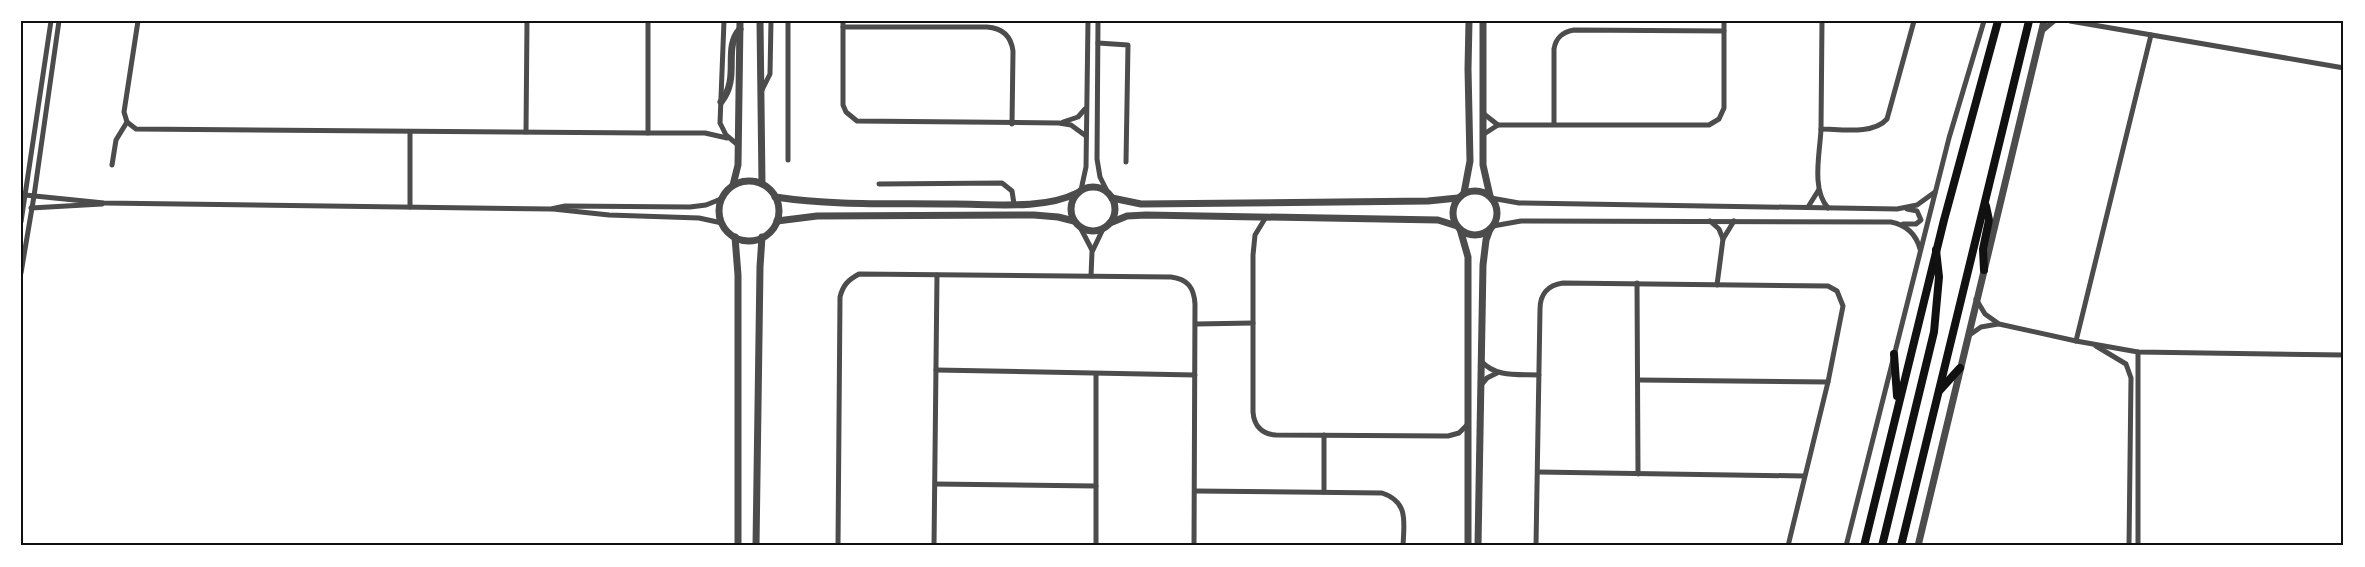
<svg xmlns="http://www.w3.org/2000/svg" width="2365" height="567" font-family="Barlow,sans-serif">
	<rect width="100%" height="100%" fill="#fff"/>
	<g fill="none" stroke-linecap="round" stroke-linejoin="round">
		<g stroke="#4c4c4c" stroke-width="5">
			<polyline points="138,21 124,112 127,122 136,129 648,133 648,21"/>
			<polyline points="724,21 720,123 726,135 738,145"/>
			<polyline points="843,21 843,105 846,112 857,121 1059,123 1071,125 1086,136"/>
			<polyline points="1098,21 1097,159 1100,177 1108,193"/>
			<path d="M 1822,21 L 1821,129 C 1840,129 1873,135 1887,119 L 1914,21"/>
			<polyline points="2070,21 2344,68"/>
			<path d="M 843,27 L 987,27 C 1002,28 1011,36 1013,51 L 1012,124"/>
			<polyline points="2042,31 2054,21"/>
			<polyline points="1098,43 1128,45 1126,162"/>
			<polyline points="761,92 770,74 771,21"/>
			<polyline points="1484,114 1498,125"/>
			<polyline points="1063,122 1078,117 1085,109"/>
			<path d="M 1554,124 L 1554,49 C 1556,37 1563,32 1574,30 L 1724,31"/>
			<path d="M 1821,129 C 1820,153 1811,189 1828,208"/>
			<polyline points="526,132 527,21"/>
			<polyline points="648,133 705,133 727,138"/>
			<polyline points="1484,134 1498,125 1709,125 1719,119 1724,108 1724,21"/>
			<polyline points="788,160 788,21"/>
			<polyline points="112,165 116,140 127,122"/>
			<polyline points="879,184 1002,183 1012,191 1014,204"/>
			<polyline points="1081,190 1086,167 1088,21"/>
			<polyline points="25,195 104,203 551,209 565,206 690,207 706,205 721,199"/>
			<polyline points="1491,198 1519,203 1897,209 1917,205 1935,192"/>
			<polyline points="410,207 410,132"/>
			<polyline points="1808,207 1818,191"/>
			<polyline points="31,208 102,204"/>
			<polyline points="553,209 609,215 699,218 722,223"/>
			<path d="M 1266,217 L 1255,235 L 1253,255 L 1253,412 C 1254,426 1262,434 1276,435 L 1448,436 L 1459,433 L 1467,425"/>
			<polyline points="1710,221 1719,229 1723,239"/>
			<polyline points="21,222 51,21"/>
			<polyline points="1903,224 1916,224 1921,220 1917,211 1907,209"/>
			<path d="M 1493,226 L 1521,221 L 1891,222 C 1906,225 1916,234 1920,249"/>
			<polyline points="1080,227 1092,250"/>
			<polyline points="21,273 34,196 59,21"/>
			<polyline points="1091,276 1092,252 1103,229"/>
			<polyline points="1637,283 1638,474"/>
			<polyline points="1717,285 1723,239 1734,221"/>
			<polyline points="1976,299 1985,314 1999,324 2076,341 2138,352 2344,355"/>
			<polyline points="1196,324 1253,323"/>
			<polyline points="1968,336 1981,327 1998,324"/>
			<polyline points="2076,341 2151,35"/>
			<polyline points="2096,346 2126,364 2131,378 2129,546"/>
			<polyline points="2138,352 2138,546"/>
			<path d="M 1481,361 C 1496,378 1519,374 1539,375"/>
			<polyline points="936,370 1195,375"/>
			<polyline points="1639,380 1828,382"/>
			<polyline points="1481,385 1487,378 1497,373"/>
			<polyline points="1324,435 1324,492"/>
			<polyline points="1538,472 1804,476"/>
			<polyline points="935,484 1096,486"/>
			<path d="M 1195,491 L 1382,493 C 1409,502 1404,522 1403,546"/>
			<path d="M 838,546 L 840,297 C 843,285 848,280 859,274 L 1171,277 C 1188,279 1194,288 1195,304 L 1194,546"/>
			<polyline points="934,546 937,275"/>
			<polyline points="1096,546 1096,374"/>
			<path d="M 1536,546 L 1540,309 C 1540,294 1548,285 1563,283 L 1828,286 L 1837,291 L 1843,306 L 1828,382 L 1788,546"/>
			<polyline points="1846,546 1949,138 1984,21"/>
		</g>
		<g stroke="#4c4c4c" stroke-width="7">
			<polyline points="760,21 762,184"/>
			<polyline points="1483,21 1483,165 1490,196"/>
			<path d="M 721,102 C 741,77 722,49 740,29"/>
			<circle cx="749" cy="211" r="30"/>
			<polyline points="733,185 738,165 740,21"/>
			<circle cx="1093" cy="209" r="22"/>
			<circle cx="1475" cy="213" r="22"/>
			<polyline points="1464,193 1470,161 1468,69 1469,21"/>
			<path d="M 775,197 C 835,206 895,203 954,204 C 991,204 1044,210 1077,193"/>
			<polyline points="1112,198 1141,204 1428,201 1458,198"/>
			<polyline points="777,221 817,216 1034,215 1058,217 1074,221"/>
			<polyline points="1110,223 1127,216 1146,215 1438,220 1457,226"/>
			<polyline points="1460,229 1468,257 1468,546"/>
			<polyline points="735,237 738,275 738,546"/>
			<polyline points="756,546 760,267 762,237"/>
			<polyline points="1478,546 1483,265 1486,240 1490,229"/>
			<polyline points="1918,546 2044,21"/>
		</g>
		<g stroke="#111" stroke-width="8">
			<polyline points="1984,270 1983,249 1989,220 1986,206"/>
			<polyline points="1894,354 1897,396"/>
			<polyline points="1940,390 1960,368"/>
			<polyline points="1864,546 1944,220 1998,21"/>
			<polyline points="1901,546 2029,21"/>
		</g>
		<polyline stroke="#111" stroke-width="8" points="1882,546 1934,332 1939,277 1936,250"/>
	</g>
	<rect width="2365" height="567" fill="none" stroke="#ffffff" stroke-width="45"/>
	<rect x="22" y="22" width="2320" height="522" fill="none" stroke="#111" stroke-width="2"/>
</svg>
